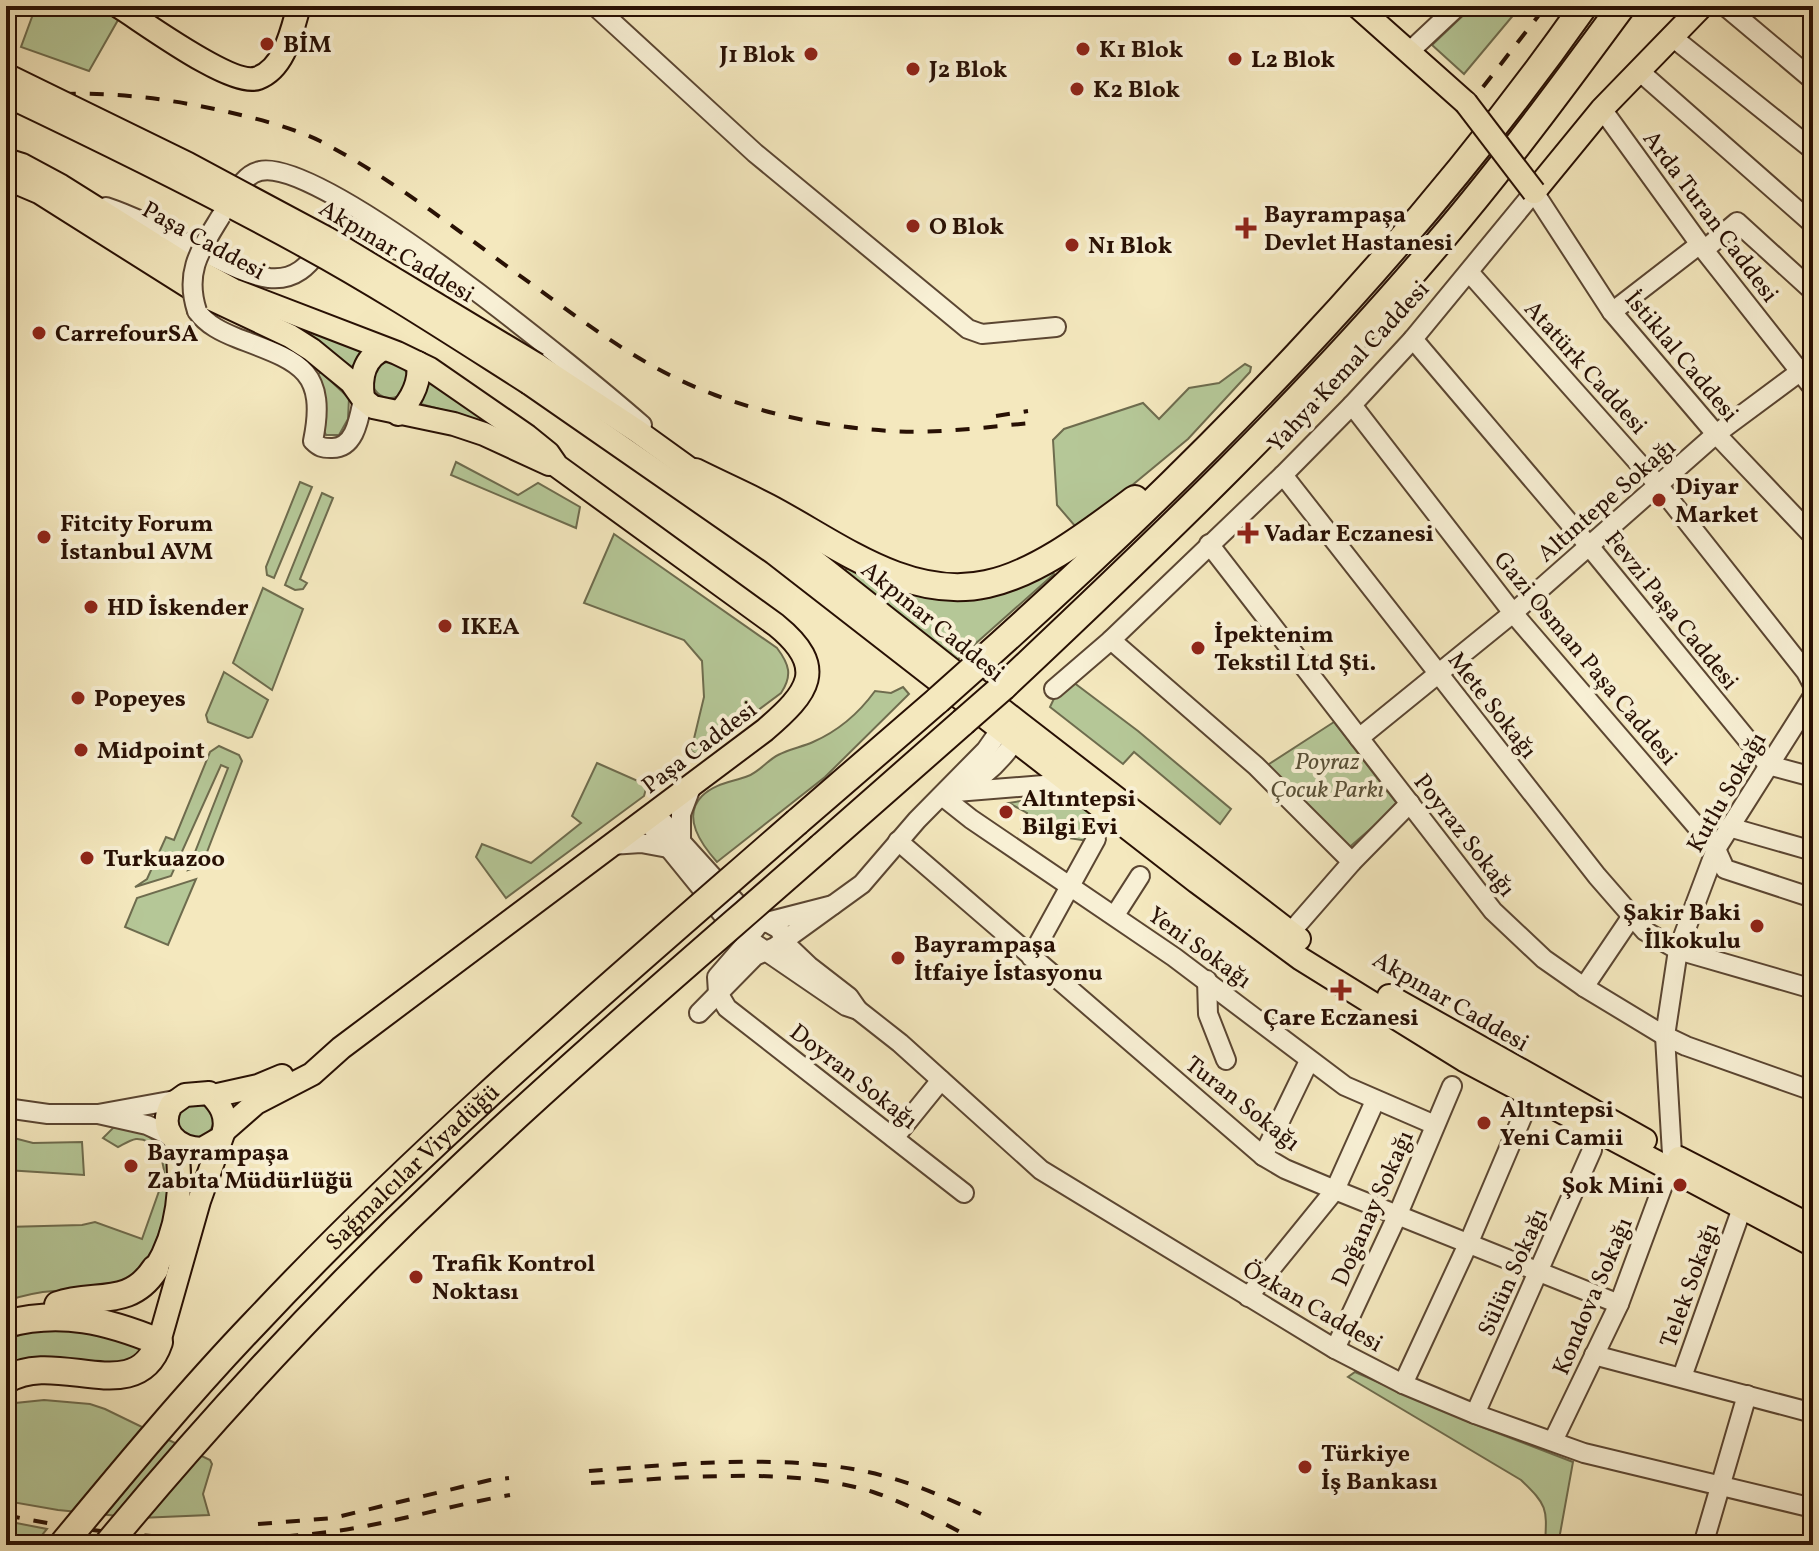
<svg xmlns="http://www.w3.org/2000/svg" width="1819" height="1551" font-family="Vollkorn,serif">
	<rect width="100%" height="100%" fill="#f4e8be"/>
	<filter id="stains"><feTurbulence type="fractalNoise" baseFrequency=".0025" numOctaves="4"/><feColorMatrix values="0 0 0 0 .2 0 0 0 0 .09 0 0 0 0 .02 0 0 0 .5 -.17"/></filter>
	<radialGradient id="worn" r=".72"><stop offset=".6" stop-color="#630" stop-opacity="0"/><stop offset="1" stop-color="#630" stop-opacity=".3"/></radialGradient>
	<g fill="#b5c797" stroke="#6e6c4e" stroke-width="2">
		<polygon points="36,6 96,6 118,20 89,71 21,47"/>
		<polygon points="1473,6 1521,6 1464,74 1432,45"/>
		<polygon points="278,317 366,350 352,367"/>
		<circle cx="390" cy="380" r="18"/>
		<polygon points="1245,364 1251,367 1250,372 1188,439 1084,525 1075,526 1057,505 1053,440 1064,429 1143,403 1159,419 1189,388 1219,383"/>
		<path d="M 321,372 L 349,398 L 348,419 L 339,435 L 326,435 L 323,429 C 328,409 326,394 317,375 Z"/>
		<polygon points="429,377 517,441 454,413 421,404"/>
		<polygon points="456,462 518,495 538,483 580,507 576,528 451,475"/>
		<polygon points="300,482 312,487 274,578 267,575 266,567"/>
		<polygon points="322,493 333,498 300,579 307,583 303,589 295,590 285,585"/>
		<path d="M 614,534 L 777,648 C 789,664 793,675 781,693 L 698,755 L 691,751 L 704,697 L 702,661 L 684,640 L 584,603 Z"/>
		<polygon points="848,567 939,598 975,599 1050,568 1054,574 956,661 843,573"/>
		<polygon points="263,588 303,609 272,690 233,663"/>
		<polygon points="224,672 268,700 252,737 248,738 208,722 206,715"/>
		<polygon points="1073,682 1138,731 1231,809 1220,824 1134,752 1123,764 1050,707 1059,688"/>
		<path d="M 903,687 L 909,694 L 825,777 L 717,862 C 702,845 681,817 702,796 C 715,783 733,782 748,776 C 759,772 768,760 778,755 C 789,749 802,747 813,742 C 838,731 859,713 875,691 L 891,693 Z"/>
		<polygon points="1334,722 1398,805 1345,851 1266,766"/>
		<polygon points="219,746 239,755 242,761 202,865 188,870 228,768 221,765 171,876 135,887 147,879 166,837 174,840 210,752"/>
		<polygon points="597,763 647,785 644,796 506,898 476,857 482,844 531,863 581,823 572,816"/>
		<polygon points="1058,795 1099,817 1088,841 1021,831 1027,813 1009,803"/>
		<polygon points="196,879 168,945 125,927 137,898"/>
		<path d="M 200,1101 C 216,1111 219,1129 200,1138 L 181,1134 L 175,1116 L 177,1110 Z"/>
		<path d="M 121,1125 C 142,1131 158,1138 167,1160 C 176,1183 159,1246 144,1265 C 138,1272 128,1281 120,1284 C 99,1294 76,1290 54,1291 C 37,1292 21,1296 6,1301 L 6,1227 L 82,1225 L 95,1222 L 142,1239 L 164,1177 C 165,1161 155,1138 136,1139 C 130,1140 124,1144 118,1147 L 103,1138 L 113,1128 Z"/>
		<polygon points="6,1136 33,1143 82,1142 84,1175 6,1170"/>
		<polygon points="72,1327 142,1346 142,1358 112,1367 66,1358 6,1363 6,1340 31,1331"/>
		<path d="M 1355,1372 L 1474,1424 L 1573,1462 L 1558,1545 L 1545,1545 C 1547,1508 1548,1506 1521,1480 L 1348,1377 Z"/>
		<polygon points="44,1400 90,1404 105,1409 210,1460 212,1464 203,1494 209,1515 139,1518 58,1510 6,1501 6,1404"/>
		<polygon points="6,1521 47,1529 34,1545 6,1545"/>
	</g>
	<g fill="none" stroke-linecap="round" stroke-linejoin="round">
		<g stroke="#5b4632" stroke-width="22">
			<g id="minor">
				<polyline points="595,6 755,153 968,329 982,334 1056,327"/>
				<polyline points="1725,6 1813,80"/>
				<polyline points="1671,36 1813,150"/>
				<polyline points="1410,51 1458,6"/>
				<polyline points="1638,70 1813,224"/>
				<polyline points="1602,109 1704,250 1813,388"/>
				<path d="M 231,200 C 238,188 246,174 260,171 C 322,156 588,378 642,425"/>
				<path d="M 106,207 C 142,219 176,239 211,256 C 229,265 249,275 269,278 C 315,283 320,231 348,228 C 363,226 379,242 392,248 C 399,251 407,253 415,256"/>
				<polyline points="1704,250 1737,222 1813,291"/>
				<polyline points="1469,272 1659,486 1806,672 1813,685"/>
				<path d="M 197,311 C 207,325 222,332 237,338 C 297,361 328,368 313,441 C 319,447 322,448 331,448 C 355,449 359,419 363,399"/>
				<polyline points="1612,312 1700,244"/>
				<polyline points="1413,339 1589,546 1768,765 1813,777"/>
				<polyline points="1352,405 1513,613 1716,849 1725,869 1813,898"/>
				<polyline points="1283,475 1597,876 1645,931 1678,950 1813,989"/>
				<polyline points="1209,544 1493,911 1544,959 1584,987 1665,1036 1686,1046 1813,1091"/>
				<polyline points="1111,640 1256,766 1352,862"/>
				<polyline points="1054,689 1111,640 1283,475 1352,405 1413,339 1534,192 1612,312 1716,434 1813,536"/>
				<polyline points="1359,738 1513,613 1716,434 1813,362"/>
				<path d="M 960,790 C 983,779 1000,762 1015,741"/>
				<polyline points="956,792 1068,783"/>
				<polyline points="942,796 971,819 1174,957 1345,1086 1435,1125"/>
				<polyline points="646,820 724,916 754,943 846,1006 858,1010 849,997 809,966 788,946 779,929 740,907 655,813"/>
				<polyline points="1729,827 1813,851"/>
				<polyline points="898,841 1263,1156 1285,1169 1335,1190 1619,1304"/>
				<polyline points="681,843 681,814 692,785"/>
				<polyline points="611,845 641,843 668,848"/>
				<polyline points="833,905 759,924 752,933 750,939 717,977 718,993 727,1008 964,1193"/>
				<polyline points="1115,915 1140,876"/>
				<polyline points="1290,933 1352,862 1410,803"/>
				<polyline points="1031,957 1096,839"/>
				<polyline points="1207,980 1208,1014 1226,1060"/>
				<polyline points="1584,987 1632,916"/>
				<polyline points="858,1010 900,1043 1041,1170 1335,1349 1403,1384 1475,1414 1584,1453 1813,1508"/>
				<polyline points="699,1013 755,956 775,947 862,884 917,820 986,750 1000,730"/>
				<polyline points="6,1108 48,1114 98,1114"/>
				<polyline points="171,1136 147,1125 98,1114 175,1100"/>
				<polyline points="894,1138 941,1080"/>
				<polyline points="1672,1154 1665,1036 1678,950 1716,849 1813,696"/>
				<polyline points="1263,1156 1309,1061"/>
				<polyline points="1248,1297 1335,1190 1375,1101"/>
				<polyline points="1335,1349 1398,1214 1452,1086"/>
				<polyline points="1594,1355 1813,1413"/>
				<polyline points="1682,1377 1742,1208"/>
				<polyline points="1403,1384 1469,1242 1523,1115"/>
				<polyline points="1475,1414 1592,1150"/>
				<polyline points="1553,1441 1619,1304 1669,1169"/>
				<polyline points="1703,1545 1747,1395"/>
			</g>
		</g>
		<g stroke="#281004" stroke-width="26">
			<g id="major">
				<path d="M 118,6 C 144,22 232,88 258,78 C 285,68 292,30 299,6"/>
				<polyline points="1357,6 1466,103"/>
				<path d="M 6,160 L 22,165 L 61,186 L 182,262 L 233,290 L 397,353 L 430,369 L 527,436 L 548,453 L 557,466 L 776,625 C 829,668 808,693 765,730 L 341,1048 L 312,1074 L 256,1103 L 224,1131"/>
				<polyline points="6,178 39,192 199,293 290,336 312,350 351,382 363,399 373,407 454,424 484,434 549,464"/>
				<polyline points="1534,192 1602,109 1702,6"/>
				<polyline points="537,365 637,431 780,534 1019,723 1299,939"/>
				<polyline points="529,383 774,553 1197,882 1301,959 1464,1060 1813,1245"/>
				<path d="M 363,398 C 360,378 363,358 384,349"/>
				<path d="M 398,414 C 411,400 421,383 418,363"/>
				<polyline points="1389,996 1645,1140"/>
				<polyline points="213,1096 258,1086 282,1076"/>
				<polyline points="1679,1158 1813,1227"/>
				<path d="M 155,1269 C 179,1231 183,1184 176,1141"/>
				<path d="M 159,1342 L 199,1201 L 224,1131 C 227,1115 221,1105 209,1093 L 185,1095 L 171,1105 C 158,1130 176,1148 202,1149 L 221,1138"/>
			</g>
		</g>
		<g stroke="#281004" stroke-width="30">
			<g id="highway">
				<path d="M 695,472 C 719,484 744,495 767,507 C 834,542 907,602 987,584 C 1039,573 1093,530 1135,499"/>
				<path d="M 975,667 C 1198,468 1411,252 1584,6"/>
				<path d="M 1003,687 C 1155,544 1305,401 1440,241 C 1504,166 1563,86 1622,6"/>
				<polyline points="797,822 938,700"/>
				<polyline points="821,847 963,722"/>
				<path d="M 58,1305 C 94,1292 129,1309 155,1269"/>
				<path d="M 6,1324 C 61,1309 108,1321 159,1342 C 136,1410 56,1348 6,1380"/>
			</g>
		</g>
		<use href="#minor" stroke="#f8f0d5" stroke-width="18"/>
		<use href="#major" stroke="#f4e8be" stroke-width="22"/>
		<use href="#highway" stroke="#f4e8be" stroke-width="26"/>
		<g stroke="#281004" stroke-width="4" stroke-dasharray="14 14" stroke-linecap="butt">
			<polyline points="6,87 35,84"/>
			<polyline points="1483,87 1546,6"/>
			<path d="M 6,99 C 81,88 154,95 228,112 C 258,119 291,127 320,141 C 395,180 462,234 530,283 C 589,326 647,370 715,395 C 772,416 833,428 892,431 C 938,434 985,427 1031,423"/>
			<polyline points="996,416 1028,411"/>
			<path d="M 589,1471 C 678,1464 798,1452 884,1476 C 918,1485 949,1499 981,1514"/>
			<path d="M 591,1483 C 677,1478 792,1466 873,1492 C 906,1503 937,1520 968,1536"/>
			<path d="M 6,1515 C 113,1538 227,1546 336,1531 C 393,1523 452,1505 510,1495"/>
			<polyline points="258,1524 333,1518 490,1480 509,1478"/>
		</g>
		<g stroke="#5b4632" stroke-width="22" stroke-linecap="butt">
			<path id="minor-bridge" d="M 197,311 C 184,271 201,249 221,216"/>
		</g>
		<g stroke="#281004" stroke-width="26" stroke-linecap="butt">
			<g id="major-bridge">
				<polyline points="6,75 188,164 328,239 537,365"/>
				<path d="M 6,95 C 107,143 207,192 305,246 C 382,288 455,336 529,383"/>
				<polyline points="1466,103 1534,192"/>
			</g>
		</g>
		<g stroke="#281004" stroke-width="30" stroke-linecap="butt">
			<g id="highway-bridge">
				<polyline points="938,700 975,667"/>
				<polyline points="963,722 1003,687"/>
				<path id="s1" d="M 62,1545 C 125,1469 188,1393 256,1322 C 424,1143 613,983 797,822"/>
				<path d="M 107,1545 C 214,1416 328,1293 450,1178 C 570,1064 697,956 821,847"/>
			</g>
		</g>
		<use href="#minor-bridge" stroke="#f8f0d5" stroke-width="18"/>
		<use href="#major-bridge" stroke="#f4e8be" stroke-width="22"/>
		<use href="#highway-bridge" stroke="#f4e8be" stroke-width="26"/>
	</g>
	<g fill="#8f2418" stroke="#f8f0d5" stroke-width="3">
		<circle cx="267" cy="44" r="8"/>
		<circle cx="1083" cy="49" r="8"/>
		<circle cx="811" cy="54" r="8"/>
		<circle cx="1235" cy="59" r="8"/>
		<circle cx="913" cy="69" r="8"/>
		<circle cx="1077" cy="89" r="8"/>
		<circle cx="913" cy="226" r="8"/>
		<path d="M1242 216h8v8h8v8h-8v8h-8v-8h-8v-8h8z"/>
		<circle cx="1072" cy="245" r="8"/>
		<circle cx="39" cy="333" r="8"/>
		<circle cx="1659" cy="500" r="8"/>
		<path d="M1244 521h8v8h8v8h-8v8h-8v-8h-8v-8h8z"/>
		<circle cx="44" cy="537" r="8"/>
		<circle cx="91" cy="607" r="8"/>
		<circle cx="445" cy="626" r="8"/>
		<circle cx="1198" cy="648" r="8"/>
		<circle cx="78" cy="698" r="8"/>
		<circle cx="81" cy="750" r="8"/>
		<circle cx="1006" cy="812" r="8"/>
		<circle cx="87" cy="858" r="8"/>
		<circle cx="1757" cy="926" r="8"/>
		<circle cx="898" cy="958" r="8"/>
		<path d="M1337 978h8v8h8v8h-8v8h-8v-8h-8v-8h8z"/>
		<circle cx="1484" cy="1123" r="8"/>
		<circle cx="131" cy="1166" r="8"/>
		<circle cx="1680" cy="1185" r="8"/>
		<circle cx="416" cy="1277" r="8"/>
		<circle cx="1305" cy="1467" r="8"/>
	</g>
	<g text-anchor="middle" stroke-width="8" stroke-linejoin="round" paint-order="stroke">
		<g font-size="24" font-weight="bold" fill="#281004" stroke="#f8f0d5" text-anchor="start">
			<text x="283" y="52">BİM</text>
			<text x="1099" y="57">K1 Blok</text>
			<text x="795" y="62" text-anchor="end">J1 Blok</text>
			<text x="1251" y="67">L2 Blok</text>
			<text x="929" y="77">J2 Blok</text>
			<text x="1093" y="97">K2 Blok</text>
			<text x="1264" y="222">Bayrampaşa<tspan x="1264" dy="28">Devlet Hastanesi</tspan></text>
			<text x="929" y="234">O Blok</text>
			<text x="1088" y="253">N1 Blok</text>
			<text x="55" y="341">CarrefourSA</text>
			<text x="1675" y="494">Diyar<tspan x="1675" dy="28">Market</tspan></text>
			<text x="60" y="531">Fitcity Forum<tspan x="60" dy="28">İstanbul AVM</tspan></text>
			<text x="1264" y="541">Vadar Eczanesi</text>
			<text x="107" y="615">HD İskender</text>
			<text x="461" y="634">IKEA</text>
			<text x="1214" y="642">İpektenim<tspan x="1214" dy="28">Tekstil Ltd Şti.</tspan></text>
			<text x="94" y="706">Popeyes</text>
			<text x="97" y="758">Midpoint</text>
			<text x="1022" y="806">Altıntepsi<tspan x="1022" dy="28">Bilgi Evi</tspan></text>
			<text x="103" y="866">Turkuazoo</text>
			<text x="1741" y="920" text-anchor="end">Şakir Baki<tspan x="1741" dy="28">İlkokulu</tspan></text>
			<text x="914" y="952">Bayrampaşa<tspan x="914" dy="28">İtfaiye İstasyonu</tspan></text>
			<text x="1341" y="1025" text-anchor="middle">Çare Eczanesi</text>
			<text x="1500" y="1117">Altıntepsi<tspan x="1500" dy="28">Yeni Camii</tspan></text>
			<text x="147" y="1160">Bayrampaşa<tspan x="147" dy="28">Zabıta Müdürlüğü</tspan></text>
			<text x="1664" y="1193" text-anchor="end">Şok Mini</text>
			<text x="432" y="1271">Trafik Kontrol<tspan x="432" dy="28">Noktası</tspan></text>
			<text x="1321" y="1461">Türkiye<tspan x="1321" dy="28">İş Bankası</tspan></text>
		</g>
		<g font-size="24" fill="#281004" stroke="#f8f0d5">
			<text transform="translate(1711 216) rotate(53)" y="8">Arda Turan Caddesi</text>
			<text transform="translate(204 240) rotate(29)" y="8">Paşa Caddesi</text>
			<text transform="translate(397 251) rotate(31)" y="8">Akpınar Caddesi</text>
			<text transform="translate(1682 356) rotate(50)" y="8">İstiklal Caddesi</text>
			<text transform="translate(1348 366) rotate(-47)" y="8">Yahya Kemal Caddesi</text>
			<text transform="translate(1586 367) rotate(48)" y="8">Atatürk Caddesi</text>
			<text transform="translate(1606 500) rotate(-41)" y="8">Altıntepe Sokağı</text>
			<text transform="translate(1672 610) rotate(51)" y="8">Fevzi Paşa Caddesi</text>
			<text transform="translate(933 621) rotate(39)" y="8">Akpınar Caddesi</text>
			<text transform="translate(1586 658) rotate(50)" y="8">Gazi Osman Paşa Caddesi</text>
			<text transform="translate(1493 705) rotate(52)" y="8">Mete Sokağı</text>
			<text transform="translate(699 747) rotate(-37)" y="8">Paşa Caddesi</text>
			<text transform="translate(1726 792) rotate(-60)" y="8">Kutlu Sokağı</text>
			<text transform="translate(1465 835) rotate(52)" y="8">Poyraz Sokağı</text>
			<text transform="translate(1200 947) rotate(36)" y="8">Yeni Sokağı</text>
			<text transform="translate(1451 1001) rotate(30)" y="8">Akpınar Caddesi</text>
			<text transform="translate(854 1076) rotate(38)" y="8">Doyran Sokağı</text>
			<text transform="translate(1243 1103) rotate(38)" y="8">Turan Sokağı</text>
			<text dy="8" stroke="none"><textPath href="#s1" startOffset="516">Sağmalcılar Viyadüğü</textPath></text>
			<text transform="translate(1372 1208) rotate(-66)" y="8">Doğanay Sokağı</text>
			<text transform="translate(1512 1272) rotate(-66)" y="8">Sülün Sokağı</text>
			<text transform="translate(1689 1285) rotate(-70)" y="8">Telek Sokağı</text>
			<text transform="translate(1592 1296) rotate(-67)" y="8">Kondova Sokağı</text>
			<text transform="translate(1313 1306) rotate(30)" y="8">Özkan Caddesi</text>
		</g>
		<g font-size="24" font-style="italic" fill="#595037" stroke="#f8f0d5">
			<text x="1327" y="769">Poyraz<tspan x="1327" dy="28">Çocuk Parkı</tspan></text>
		</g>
	</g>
	<rect width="1819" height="1551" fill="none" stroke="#f4e8be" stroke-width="32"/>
	<rect x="8" y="8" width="1803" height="1535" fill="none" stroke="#281004" stroke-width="4"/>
	<rect x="16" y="16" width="1787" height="1519" fill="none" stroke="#281004" stroke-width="2"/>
	<rect width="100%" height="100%" filter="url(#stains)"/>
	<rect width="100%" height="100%" fill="url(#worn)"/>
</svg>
